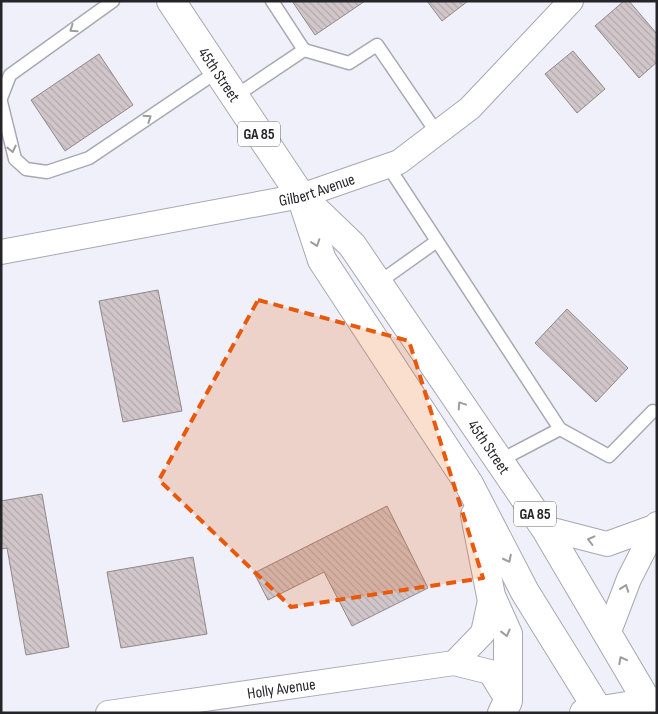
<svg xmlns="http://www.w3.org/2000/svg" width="658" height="714" font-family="'Sofia Sans Condensed',sans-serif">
	<defs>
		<pattern id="building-back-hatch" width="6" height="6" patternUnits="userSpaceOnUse" patternTransform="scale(1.25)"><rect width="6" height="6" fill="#d1c6c9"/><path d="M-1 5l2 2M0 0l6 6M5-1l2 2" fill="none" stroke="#b3aaad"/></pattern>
	</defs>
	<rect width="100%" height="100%" fill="#eff0fa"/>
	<g fill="url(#building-back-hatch)" stroke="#92888b">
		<polygon points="292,1 365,1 315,35"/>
		<polygon points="427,1 468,1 442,21"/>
		<polygon points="624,1 629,1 657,34 657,62 639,78 595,26"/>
		<polygon points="573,51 605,89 577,113 545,74"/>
		<polygon points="99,54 133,105 65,151 31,100"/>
		<polygon points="158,290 182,411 123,422 99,301"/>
		<polygon points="567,309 628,368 596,402 535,343"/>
		<polygon points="42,494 69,647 26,655 7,548 1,549 1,501"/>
		<polygon points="387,506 428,588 352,626 324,572 268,600 254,573"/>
		<polygon points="193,557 207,634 121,648 107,572"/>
	</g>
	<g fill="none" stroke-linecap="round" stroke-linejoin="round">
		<g stroke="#a7a8b1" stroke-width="15">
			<g id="service">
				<polyline points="272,1 304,50"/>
				<polyline points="234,97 304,50 349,63 377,45 437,133"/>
				<polyline points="1,98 10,75 113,1"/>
				<polyline points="1,102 15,159 26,169 47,172 89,158 218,71"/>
				<polyline points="388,166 560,429 499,461"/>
				<polyline points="378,283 437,241"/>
				<polyline points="560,429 609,456 653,411"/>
			</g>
		</g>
		<g stroke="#a7a8b1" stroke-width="26">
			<g id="minor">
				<path id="s1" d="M 1,252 L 301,196 L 399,162 L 470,108 L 571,1"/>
				<polyline points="545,528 607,544 654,527"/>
				<polyline points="608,634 629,579 657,524"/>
				<polyline points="454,663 483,633 491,596"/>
				<path id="s2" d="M 108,713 L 454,663 L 490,672 L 508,701"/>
			</g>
		</g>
		<g stroke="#a7a8b1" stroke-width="30">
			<g id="primary">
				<path id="s3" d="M 171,1 L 301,196 L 352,245 L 545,528 L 654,713"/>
				<polyline points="302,199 322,260 469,484 525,592 600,713"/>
				<polyline points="475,515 491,596 508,634 508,701 502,713"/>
				<polyline points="584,713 657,701"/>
			</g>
		</g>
		<use href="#service" stroke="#fff" stroke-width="12"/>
		<use href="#minor" stroke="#fff" stroke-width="24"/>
		<use href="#primary" stroke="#fff" stroke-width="28"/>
	</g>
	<defs><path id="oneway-chevron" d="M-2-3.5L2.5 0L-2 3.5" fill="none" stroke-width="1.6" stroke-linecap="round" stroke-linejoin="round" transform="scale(1.25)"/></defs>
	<g stroke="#9d9d9f">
		<use href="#oneway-chevron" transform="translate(73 29) rotate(145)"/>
		<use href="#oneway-chevron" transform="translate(148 118) rotate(-34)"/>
		<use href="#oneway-chevron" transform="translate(12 149) rotate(77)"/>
		<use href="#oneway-chevron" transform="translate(316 243) rotate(71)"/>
		<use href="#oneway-chevron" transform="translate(461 405) rotate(-124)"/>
		<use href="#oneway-chevron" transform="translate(591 540) rotate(-166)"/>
		<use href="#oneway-chevron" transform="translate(508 559) rotate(63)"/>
		<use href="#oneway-chevron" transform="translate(625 588) rotate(-70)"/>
		<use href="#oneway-chevron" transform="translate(506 633) rotate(76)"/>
		<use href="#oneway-chevron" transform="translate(622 660) rotate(-118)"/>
	</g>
	<path fill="#e8590c" fill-opacity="0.2" stroke="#e8590c" stroke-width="4" stroke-dasharray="10 6" stroke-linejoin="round" d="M 258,300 L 409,341 L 483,578 L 291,607 L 159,480 Z"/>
	<g text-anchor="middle" stroke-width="4" stroke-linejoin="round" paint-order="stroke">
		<g fill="#fefefe" stroke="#666669" stroke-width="1">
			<rect x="238" y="121.5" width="42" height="25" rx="4"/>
			<rect x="514" y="501.5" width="42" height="25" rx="4"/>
		</g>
		<g font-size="15" font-weight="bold" fill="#252529">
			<text x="259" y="139">GA 85</text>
			<text x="535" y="519">GA 85</text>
		</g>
		<g font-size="16" fill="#252529" stroke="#fefefe">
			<text dy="6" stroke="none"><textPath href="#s3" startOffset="88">45th Street</textPath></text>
			<text dy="6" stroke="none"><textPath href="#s1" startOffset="322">Gilbert Avenue</textPath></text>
			<text dy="6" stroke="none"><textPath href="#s3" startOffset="549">45th Street</textPath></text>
			<text dy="6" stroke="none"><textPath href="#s2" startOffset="175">Holly Avenue</textPath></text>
		</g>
	</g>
	<rect width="658" height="714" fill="none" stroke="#252529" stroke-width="5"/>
</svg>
